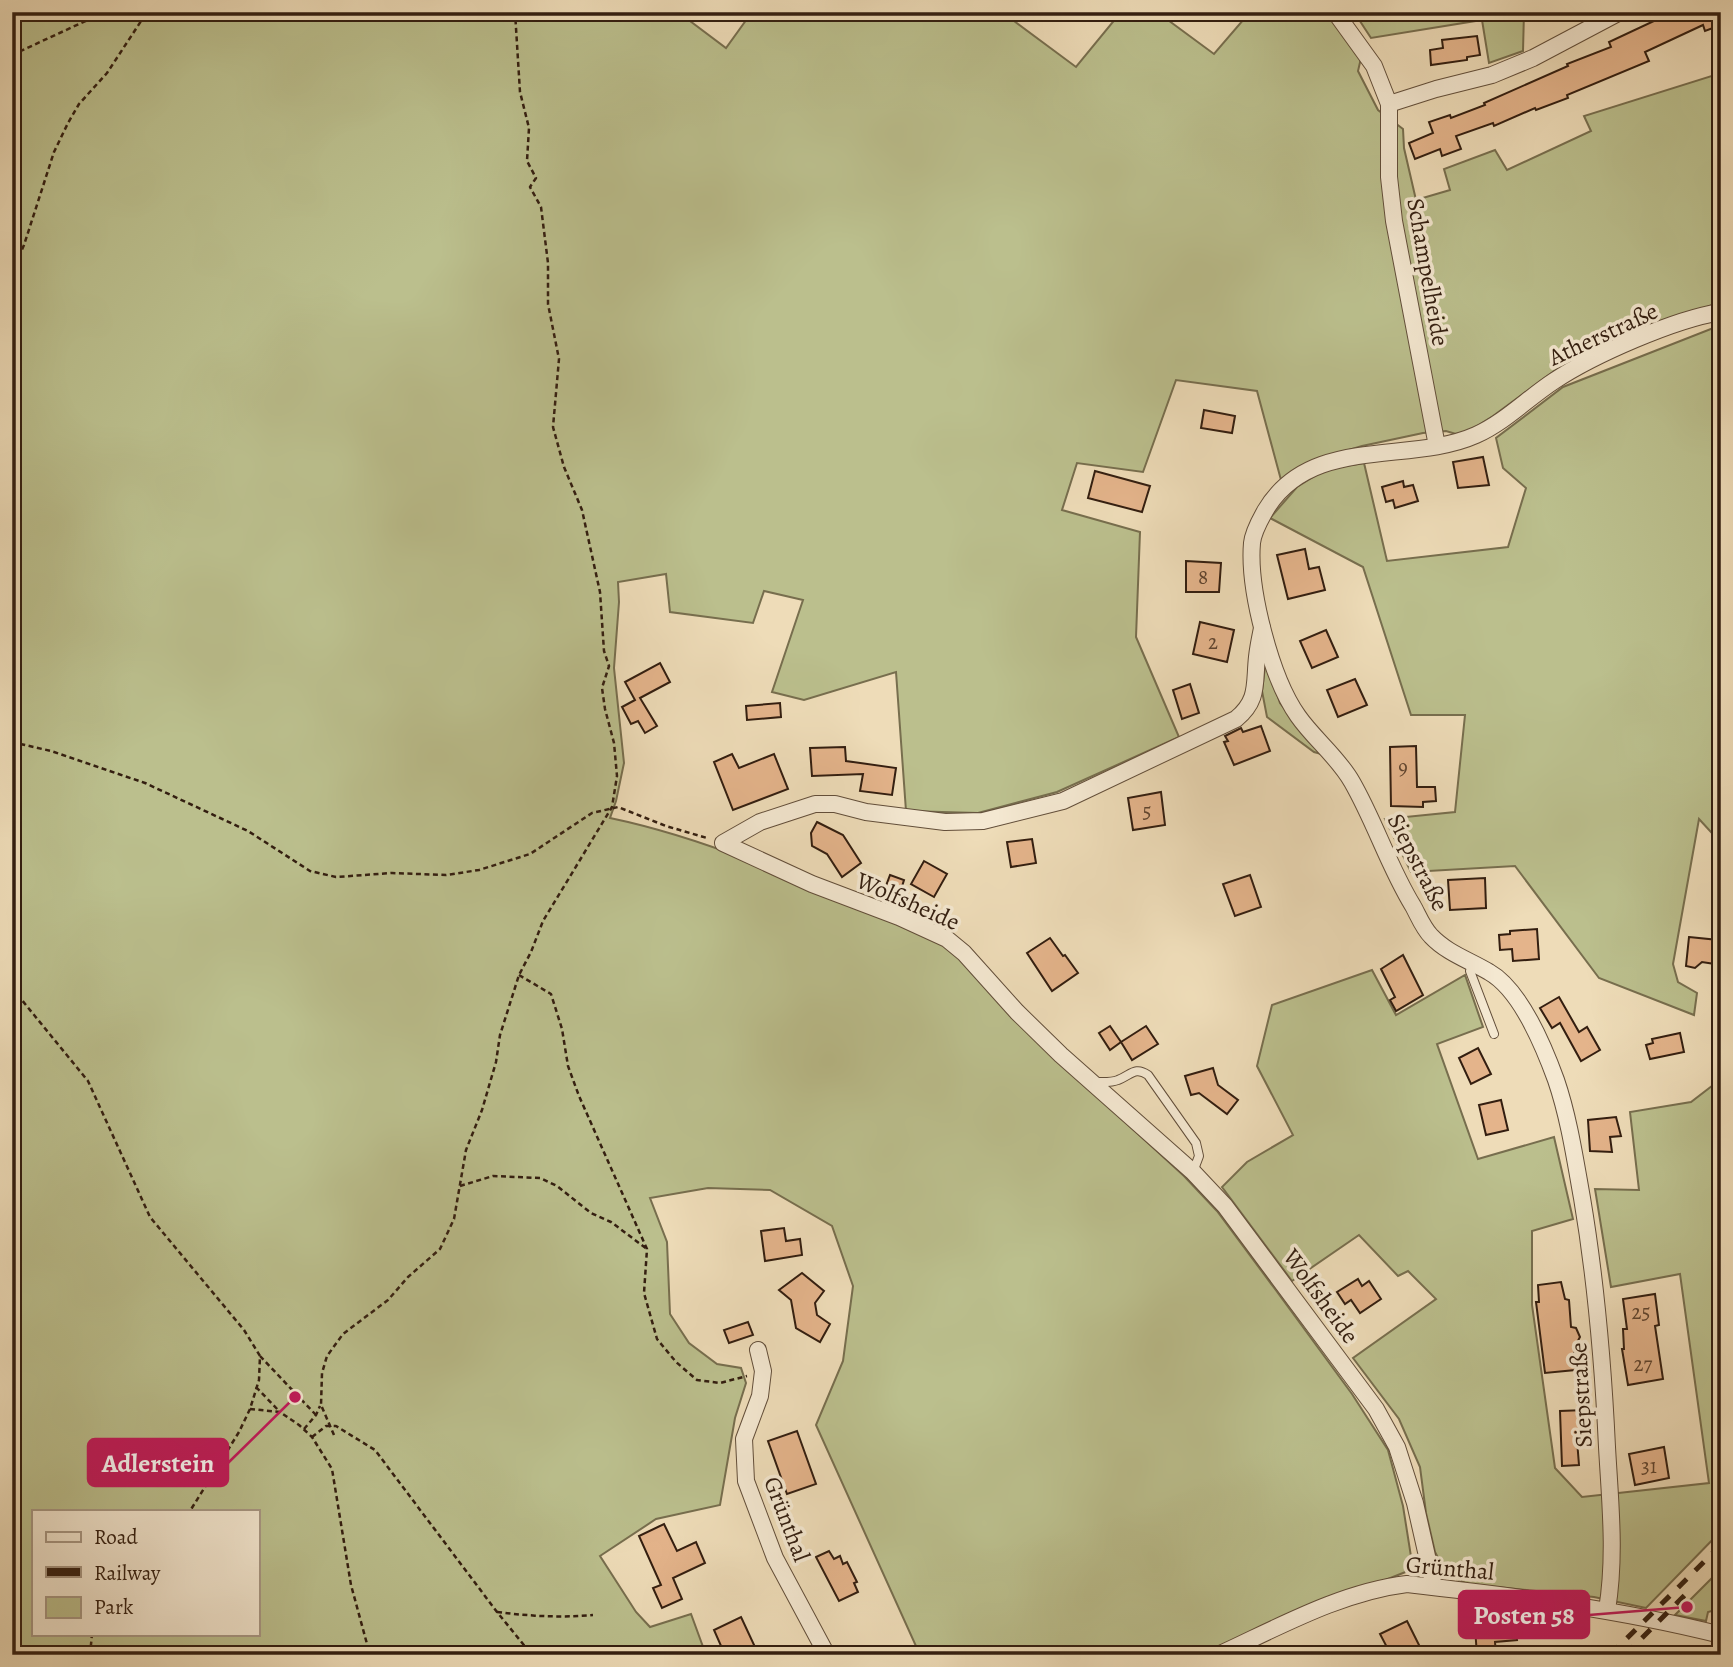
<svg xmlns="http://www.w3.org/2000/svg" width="1733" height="1667" font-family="Alegreya,serif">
	<rect width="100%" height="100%" fill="#eedcb8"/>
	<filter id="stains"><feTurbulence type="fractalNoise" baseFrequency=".00286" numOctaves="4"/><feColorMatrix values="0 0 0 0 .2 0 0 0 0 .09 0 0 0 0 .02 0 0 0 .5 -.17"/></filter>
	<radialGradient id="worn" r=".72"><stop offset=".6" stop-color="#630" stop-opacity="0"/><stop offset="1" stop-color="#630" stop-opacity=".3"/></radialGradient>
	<g fill="#bbbf8d" stroke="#776e4e" stroke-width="2" fill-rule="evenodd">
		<path d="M 12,12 L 678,12 L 726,48 L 752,12 L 1007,12 L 1006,15 L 1076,67 L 1121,12 L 1157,12 L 1214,54 L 1250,12 L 1326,12 L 1346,34 L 1361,58 L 1358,71 L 1378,110 L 1403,129 L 1404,148 L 1416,200 L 1450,190 L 1444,169 L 1495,150 L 1507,170 L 1591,131 L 1584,116 L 1721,73 L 1721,302 L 1579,353 L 1493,416 L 1469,431 L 1456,434 L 1446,431 L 1423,433 L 1362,446 L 1309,462 L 1281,480 L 1257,391 L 1176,380 L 1143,472 L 1077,463 L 1062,510 L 1140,532 L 1136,637 L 1179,737 L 1057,792 L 978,813 L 906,811 L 896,672 L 804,700 L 772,692 L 803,600 L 764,591 L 753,623 L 670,612 L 666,574 L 618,582 L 619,602 L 614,668 L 624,763 L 616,801 L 610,818 C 725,842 833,896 941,943 L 961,958 L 1098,1097 L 1184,1176 L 1217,1211 L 1275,1289 L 1352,1394 L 1388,1450 L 1403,1506 L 1413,1569 L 1197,1655 L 920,1655 L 816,1425 L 843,1361 L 853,1286 L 832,1226 L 770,1190 L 708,1188 L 650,1198 L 667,1242 L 670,1314 L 689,1343 L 717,1364 L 741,1368 L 746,1383 L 735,1418 L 720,1505 L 656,1519 L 600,1556 L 636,1612 L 650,1627 L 691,1614 L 706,1655 L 12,1655 ZM 33,1511 L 257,1511 L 257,1634 L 33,1634 Z"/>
		<polygon points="1354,12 1524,12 1523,51 1489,63 1482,20 1371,38"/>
		<polygon points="1721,325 1721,843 1699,819 1673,964 1678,982 1697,993 1694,1015 1599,978 1515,866 1411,872 1385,819 1455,812 1465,715 1411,715 1363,567 1270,518 1297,487 1326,469 1364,463 1387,561 1508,547 1526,488 1503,468 1496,438 1563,387"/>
		<polygon points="1266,659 1280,703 1321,754 1314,752 1267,717 1262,691"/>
		<polygon points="1372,970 1396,1015 1465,975 1483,1027 1437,1044 1478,1159 1554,1137 1573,1219 1532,1231 1532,1305 1555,1468 1582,1497 1709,1483 1680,1274 1611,1287 1595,1189 1639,1190 1630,1112 1691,1102 1721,1079 1721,1531 1646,1608 1594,1597 1467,1584 1446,1573 1435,1552 1426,1513 1420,1467 1399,1419 1353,1358 1436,1299 1408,1271 1398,1276 1359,1235 1292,1281 1222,1187 1247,1162 1293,1135 1257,1066 1272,1005"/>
		<polygon points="1712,1578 1721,1587 1719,1609 1708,1612 1706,1621 1675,1615"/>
	</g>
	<g fill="#e4b48b" stroke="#331e10" stroke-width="2">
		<polygon points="1673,12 1677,12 1680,18 1683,18 1698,12 1721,12 1721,25 1705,31 1703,25 1645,52 1649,61 1567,95 1568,98 1536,110 1535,108 1494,126 1493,123 1456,136 1461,149 1442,156 1440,149 1415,159 1409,143 1433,133 1429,122 1450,115 1451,118 1485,105 1484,103 1568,66 1567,64 1611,47 1609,42"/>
		<polygon points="1477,36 1480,55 1467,57 1467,60 1431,65 1430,50 1443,48 1442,40"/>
		<polygon points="1204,410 1235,416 1232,433 1201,428"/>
		<polygon points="1483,457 1489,485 1458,488 1453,462"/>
		<polygon points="1095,471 1150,486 1142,512 1088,498"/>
		<polygon points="1403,481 1404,487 1413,485 1418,501 1395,508 1393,500 1386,502 1382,487"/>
		<polygon points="1305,549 1309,569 1319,567 1325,590 1288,599 1277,555"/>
		<polygon points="1186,561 1221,563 1219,592 1186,592"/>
		<polygon points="1200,622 1234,630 1227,662 1193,654"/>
		<polygon points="1326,630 1338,657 1312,668 1300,641"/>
		<polygon points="660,663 670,682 640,698 657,726 645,733 638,721 631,724 622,707 635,700 625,682"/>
		<polygon points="1355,679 1367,705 1338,717 1327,690"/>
		<polygon points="1190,684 1199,713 1182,719 1173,690"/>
		<polygon points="780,703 781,717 747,720 746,706"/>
		<polygon points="1261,726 1270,751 1234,765 1224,742 1228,741 1225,736 1241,728 1243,732"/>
		<polygon points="1416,746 1417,787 1435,787 1436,801 1423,802 1423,807 1391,806 1390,747"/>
		<polygon points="845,747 846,761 896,768 892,795 860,791 863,774 812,776 810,748"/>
		<polygon points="732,754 739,768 774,754 788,789 733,810 714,762"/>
		<polygon points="1161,792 1165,825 1133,830 1128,798"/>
		<polygon points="817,822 843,835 861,863 842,877 827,854 812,846 811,833"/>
		<polygon points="1032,839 1036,863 1011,867 1007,842"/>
		<polygon points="924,861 947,874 934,897 911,884"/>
		<polygon points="890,875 904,880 898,899 883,894"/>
		<polygon points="1250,875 1261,907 1235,916 1223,884"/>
		<polygon points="1485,878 1486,908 1450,910 1448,880"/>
		<polygon points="1537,929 1539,959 1513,961 1512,949 1500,950 1499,935 1510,934 1510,931"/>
		<polygon points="1689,937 1718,940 1715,964 1702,962 1695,968 1686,966"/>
		<polygon points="1050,938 1063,956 1065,955 1078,973 1052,991 1027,953"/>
		<polygon points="1403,955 1423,995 1396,1011 1390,1000 1395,997 1381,969"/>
		<polygon points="1559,997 1579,1032 1587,1027 1600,1050 1581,1061 1560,1023 1552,1028 1540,1008"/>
		<polygon points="1110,1026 1121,1042 1110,1050 1099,1033"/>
		<polygon points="1146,1026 1158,1044 1132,1060 1121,1042"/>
		<polygon points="1680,1033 1684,1052 1650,1059 1646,1045 1653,1043 1652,1039"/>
		<polygon points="1478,1048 1491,1074 1471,1084 1459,1058"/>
		<polygon points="1213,1068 1218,1085 1238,1100 1227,1114 1199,1093 1191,1095 1185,1076"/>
		<polygon points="1501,1100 1508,1130 1486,1135 1479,1105"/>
		<polygon points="1616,1117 1621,1136 1610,1137 1612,1152 1590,1151 1588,1120"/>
		<polygon points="784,1228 786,1241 800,1239 802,1255 765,1261 761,1231"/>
		<polygon points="802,1273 824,1291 815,1303 817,1315 830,1324 820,1342 796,1328 791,1300 779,1290"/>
		<polygon points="1358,1279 1362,1286 1369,1281 1381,1299 1360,1313 1351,1300 1345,1304 1337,1292"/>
		<polygon points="1561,1282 1565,1299 1569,1300 1571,1327 1576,1328 1580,1337 1574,1348 1575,1370 1545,1373 1536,1302 1539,1302 1538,1285"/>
		<polygon points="1655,1294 1659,1325 1655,1326 1663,1379 1628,1385 1622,1349 1624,1349 1623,1329 1627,1329 1623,1299"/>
		<polygon points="748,1322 753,1335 729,1343 724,1330"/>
		<polygon points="1585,1410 1586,1440 1577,1440 1579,1465 1562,1466 1560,1411"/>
		<polygon points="797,1431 816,1484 787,1494 768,1441"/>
		<polygon points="1664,1447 1669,1478 1635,1485 1629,1454"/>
		<polygon points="664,1524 677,1551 696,1542 705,1563 673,1578 682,1599 662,1608 653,1588 661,1585 639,1536"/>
		<polygon points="829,1551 834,1559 840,1556 843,1564 847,1562 857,1582 854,1583 858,1592 839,1601 816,1557"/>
		<polygon points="741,1617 755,1647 738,1655 725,1655 714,1630"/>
		<polygon points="1407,1621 1424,1655 1391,1655 1380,1634"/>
		<polygon points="1515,1625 1517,1640 1495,1642 1496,1655 1477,1655 1475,1628"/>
	</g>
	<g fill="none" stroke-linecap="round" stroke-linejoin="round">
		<g stroke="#624e3a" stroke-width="10">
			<g id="service">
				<polyline points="1472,964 1470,971 1494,1034"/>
				<path d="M 1095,1082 C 1102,1082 1111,1083 1118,1080 C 1131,1075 1135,1066 1148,1075 L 1196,1143 L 1199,1156 L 1193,1172"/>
			</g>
		</g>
		<g stroke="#624e3a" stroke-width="18">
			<g id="minor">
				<polyline points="1335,12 1374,66 1389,104 1389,177 1394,221 1437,446"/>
				<polyline points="1389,104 1436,89 1492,75 1533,58 1620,12"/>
				<path d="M 1262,628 C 1260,638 1258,647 1257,657 C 1254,684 1259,700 1236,719 L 1063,801 L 983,821 L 945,822 L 866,812 L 835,804 L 815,804 L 760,822 L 723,843 L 812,884 L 899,917 L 947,939 L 964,953 L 1017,1012 L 1061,1055 L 1193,1172 L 1225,1206 L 1376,1409 L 1397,1447 L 1415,1503 L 1434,1587"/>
				<polyline points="758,1350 763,1371 760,1396 744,1439 746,1481 775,1558 827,1655"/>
				<path d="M 1607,1610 C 1616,1556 1610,1501 1607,1447 C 1603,1362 1596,1281 1582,1198 C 1575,1159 1569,1118 1556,1080 C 1544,1047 1521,990 1489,972 C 1469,960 1447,953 1431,936 C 1423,928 1418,915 1413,906 C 1389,867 1375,822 1352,782 C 1338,757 1314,739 1298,716 C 1271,678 1248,589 1252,543 C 1253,532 1260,520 1265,511 C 1310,434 1409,465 1476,435 C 1505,422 1528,398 1554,381 C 1593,355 1675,319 1721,312"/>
				<path d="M 1218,1655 C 1279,1627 1341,1592 1407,1584 C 1513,1596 1618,1609 1721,1635"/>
			</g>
		</g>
		<g stroke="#331e10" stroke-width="2.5" stroke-dasharray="5 3.5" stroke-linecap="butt">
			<polyline points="12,55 105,12"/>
			<polyline points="12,273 24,245 54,152 68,123 79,104 107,73 147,12"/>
			<polyline points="12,742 51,751 145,783 248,831 310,871 336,877 392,873 446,875 479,870 530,854 592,813 618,807 666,826 707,838"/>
			<polyline points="519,975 551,994 562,1029 568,1066 579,1096 647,1249 644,1293 657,1339 676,1362 697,1380 720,1383 747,1376"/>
			<polyline points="12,988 88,1081 150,1217 244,1330 260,1356 259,1380 250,1409 239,1432 190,1511"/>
			<polyline points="460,1186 493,1176 540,1178 557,1186 591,1213 611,1222 647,1249"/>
			<polyline points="260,1356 316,1415"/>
			<polyline points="256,1387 280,1412"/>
			<polyline points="250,1409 280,1412 299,1425 312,1437 332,1469 351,1585 370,1655"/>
			<polyline points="304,1429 316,1415 320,1406"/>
			<polyline points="334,1435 321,1405 322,1373 327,1356 343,1334 388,1300 408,1277 440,1249 454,1219 466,1150 482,1110 496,1062 500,1035 519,975 531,952 543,921 612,807 617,776 614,743 605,709 602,688 609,666 604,651 600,592 582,510 564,467 553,427 559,359 548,304 548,263 541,207 530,187 536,178 527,161 529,128 520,92 515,12"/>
			<polyline points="312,1437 326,1426 336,1426 375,1450 497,1612 532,1655"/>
			<path d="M 497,1612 C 529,1616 560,1618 593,1615"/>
			<polyline points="90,1655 92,1634"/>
		</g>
		<use href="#service" stroke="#f4e8d1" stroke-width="8"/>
		<use href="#minor" stroke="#f4e8d1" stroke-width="16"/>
		<g stroke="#331e10" stroke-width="5" stroke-dasharray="12 12" stroke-linecap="butt">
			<polyline points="1610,1655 1721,1545"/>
			<polyline points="1625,1655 1692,1588"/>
		</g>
	</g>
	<g text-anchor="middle" stroke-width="7" stroke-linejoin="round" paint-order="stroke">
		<g font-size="21" fill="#5f442f">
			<text x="1203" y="584">8</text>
			<text x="1213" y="649">2</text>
			<text x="1403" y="774">9</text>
			<text x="1147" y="818">5</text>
			<text x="1641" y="1319">25</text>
			<text x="1643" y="1371">27</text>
			<text x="1649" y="1473">31</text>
		</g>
		<g font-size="24" fill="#331e10" stroke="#f4e8d1">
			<text transform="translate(1428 272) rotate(80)" y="8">Schampelheide</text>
			<text transform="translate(1603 334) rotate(-25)" y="8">Atherstraße</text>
			<text transform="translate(1418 862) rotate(63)" y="8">Siepstraße</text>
			<text transform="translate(908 901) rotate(24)" y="8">Wolfsheide</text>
			<text transform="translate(1321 1296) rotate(54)" y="8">Wolfsheide</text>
			<text transform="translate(1581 1395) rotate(-93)" y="8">Siepstraße</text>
			<text transform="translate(787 1519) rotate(69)" y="8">Grünthal</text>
			<text transform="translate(1450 1568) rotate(5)" y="8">Grünthal</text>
		</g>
	</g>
	<path fill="none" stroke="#c2185b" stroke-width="2.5" d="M295 1397L228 1463M1687 1607L1589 1615"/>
	<g fill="#c2185b" stroke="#f4e8d1" stroke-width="2.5">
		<circle cx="295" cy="1397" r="7"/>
		<circle cx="1687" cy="1607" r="7"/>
	</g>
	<g fill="#c2185b" stroke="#c2185b" stroke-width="2.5">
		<rect x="88" y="1439" width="140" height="47" rx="7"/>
		<rect x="1459" y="1591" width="130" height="47" rx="7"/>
	</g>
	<g font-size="26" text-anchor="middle" font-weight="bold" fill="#fff">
		<text x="158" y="1472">Adlerstein</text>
		<text x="1524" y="1624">Posten 58</text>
	</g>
	<rect width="1733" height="1667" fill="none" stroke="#eedcb8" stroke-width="42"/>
	<rect x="14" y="14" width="1705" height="1639" fill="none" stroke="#331e10" stroke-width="3.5"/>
	<rect x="21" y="21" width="1691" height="1625" fill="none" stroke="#331e10" stroke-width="2"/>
	<rect x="32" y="1510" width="228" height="126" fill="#f4e8d1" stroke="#a79784" stroke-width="2"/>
	<rect x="46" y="1532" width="35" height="10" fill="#f4e8d1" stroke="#a79784" stroke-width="2"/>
	<text x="94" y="1544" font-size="21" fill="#331e10">Road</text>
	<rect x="46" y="1567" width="35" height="10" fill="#331e10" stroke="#a79784" stroke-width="2"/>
	<text x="94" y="1580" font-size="21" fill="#331e10">Railway</text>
	<rect x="46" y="1597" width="35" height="21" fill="#bbbf8d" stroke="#a79784" stroke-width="2"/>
	<text x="94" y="1614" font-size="21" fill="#331e10">Park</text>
	<rect width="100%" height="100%" filter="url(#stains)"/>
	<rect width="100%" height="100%" fill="url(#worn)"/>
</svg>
